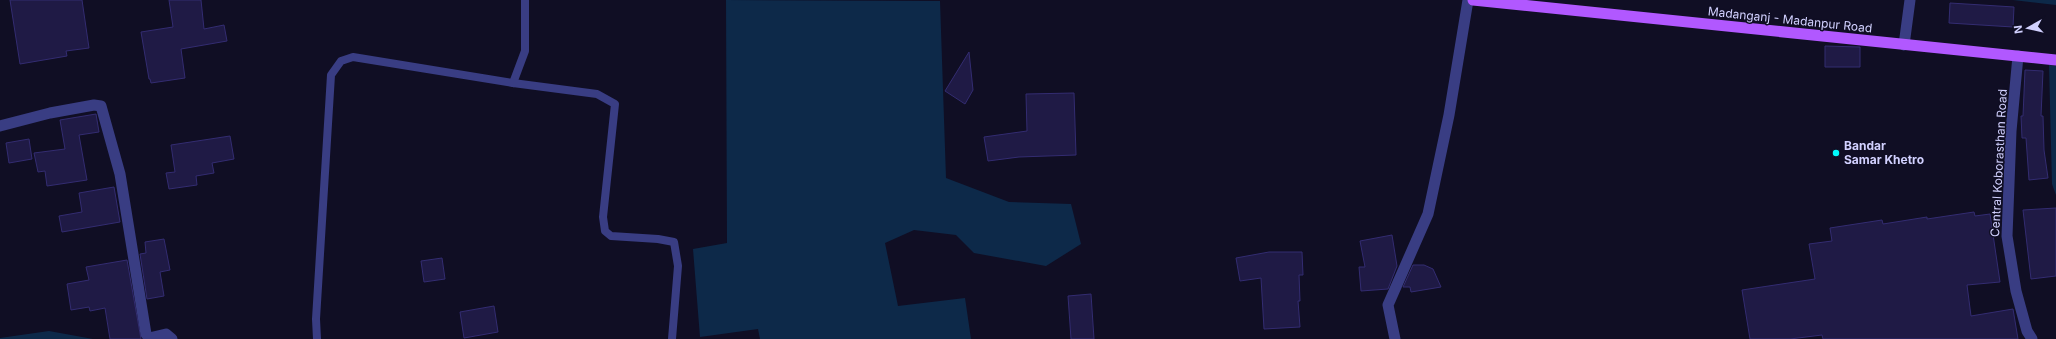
<svg xmlns="http://www.w3.org/2000/svg" width="2056" height="339" font-family="Inter,sans-serif">
	<rect width="100%" height="100%" fill="#100e24"/>
	<g fill="#0d2949">
		<polygon points="726,0 940,1 946,178 1009,202 1071,204 1081,244 1046,266 974,253 956,235 914,230 885,243 898,306 965,298 971,339 760,339 758,329 700,337 693,249 727,243"/>
		<polygon points="2013,0 2056,0 2056,5"/>
		<polygon points="2049,65 2056,66 2056,195 2052,184"/>
		<polygon points="49,331 93,339 0,339 0,338"/>
	</g>
	<g fill="#1f1a45" stroke="#332c71">
		<polygon points="10,0 82,0 89,48 66,51 67,56 20,64"/>
		<polygon points="169,0 201,0 204,29 224,25 227,41 181,49 185,78 151,83 150,79 149,79 141,32 173,27"/>
		<polygon points="1950,3 2014,7 2013,27 1949,23"/>
		<polygon points="1825,46 1860,47 1860,67 1825,67"/>
		<polygon points="969,52 973,90 965,104 945,91"/>
		<polygon points="2025,70 2043,71 2041,116 2043,116 2044,150 2048,178 2029,180 2026,138 2022,138 2021,116 2023,116"/>
		<polygon points="1074,93 1076,155 1019,157 988,161 984,137 1027,131 1026,94"/>
		<polygon points="96,114 99,132 79,135 87,180 47,186 45,171 38,172 34,153 65,149 60,120"/>
		<polygon points="230,136 234,159 212,163 214,173 196,176 197,185 169,189 166,173 175,172 171,145"/>
		<polygon points="29,139 32,159 9,163 6,143"/>
		<polygon points="114,187 120,222 62,232 59,216 82,212 79,193"/>
		<polygon points="2056,208 2056,276 2031,279 2023,210"/>
		<polygon points="1974,212 1975,216 1990,214 2000,282 1967,285 1971,316 2013,309 2018,339 1823,339 1822,335 1790,339 1750,339 1742,290 1815,279 1809,244 1832,241 1830,228 1882,220 1883,224 1927,217 1927,219"/>
		<polygon points="1392,235 1397,266 1388,289 1361,291 1359,267 1365,267 1360,241"/>
		<polygon points="164,239 170,270 160,272 164,296 147,299 140,254 146,253 145,242"/>
		<polygon points="1269,252 1302,252 1303,275 1299,275 1300,301 1298,301 1300,327 1264,329 1261,278 1240,281 1236,258"/>
		<polygon points="442,258 445,279 424,282 421,261"/>
		<polygon points="127,260 141,339 110,339 105,308 90,311 89,307 71,310 67,284 89,280 86,267"/>
		<polygon points="1413,265 1424,265 1433,269 1441,287 1411,292 1410,287 1403,287"/>
		<polygon points="1091,294 1094,339 1071,339 1068,296"/>
		<polygon points="494,306 498,332 464,338 460,312"/>
	</g>
	<g fill="none" stroke-linecap="round" stroke-linejoin="round">
		<g stroke="#393d83" stroke-width="8">
			<polyline points="513,83 525,51 525,0"/>
			<polyline points="317,339 316,319 331,75 341,61 353,57 513,83 597,94 615,104 603,217 605,231 611,236 658,239 674,242 678,266 672,339"/>
		</g>
		<g stroke="#393d83" stroke-width="11">
			<polyline points="1904,45 1910,0"/>
			<polyline points="2018,56 2011,131 2007,236 2016,291 2027,331 2032,339"/>
			<polyline points="0,126 50,113 94,105 101,106 120,174 146,334 149,338 166,334 172,339"/>
			<polyline points="1395,339 1388,305 1428,214 1449,115 1468,0"/>
		</g>
		<polyline stroke="#b158ff" stroke-width="11" points="1473,0 2056,60"/>
	</g>
	<circle fill="#00fbfc" stroke="#100e24" stroke-width="1.5" cx="1836" cy="153" r="4"/>
	<g text-anchor="middle" stroke-width="3" stroke-linejoin="round" paint-order="stroke">
		<g font-size="12" fill="#d2d1ff" stroke="#100e24">
			<text transform="translate(1790 20) rotate(6)" y="4">Madanganj - Madanpur Road</text>
			<text transform="translate(1999 163) rotate(-87)" y="4">Central Koborasthan Road</text>
		</g>
		<g font-size="12" font-weight="bold" fill="#d2d1ff" stroke="#100e24" text-anchor="start">
			<text x="1844" y="150">Bandar<tspan x="1844" dy="14">Samar Khetro</tspan></text>
		</g>
	</g>
	<g transform="translate(2028 28) rotate(262)" stroke="#100e24" stroke-width="3" paint-order="stroke">
	<path d="M0-3L7 15L0 10L-7 15Z" fill="#d2d1ff"/>
	<text y="-6" font-size="11" font-weight="bold" text-anchor="middle" fill="#d2d1ff">N</text>
	</g>
</svg>
